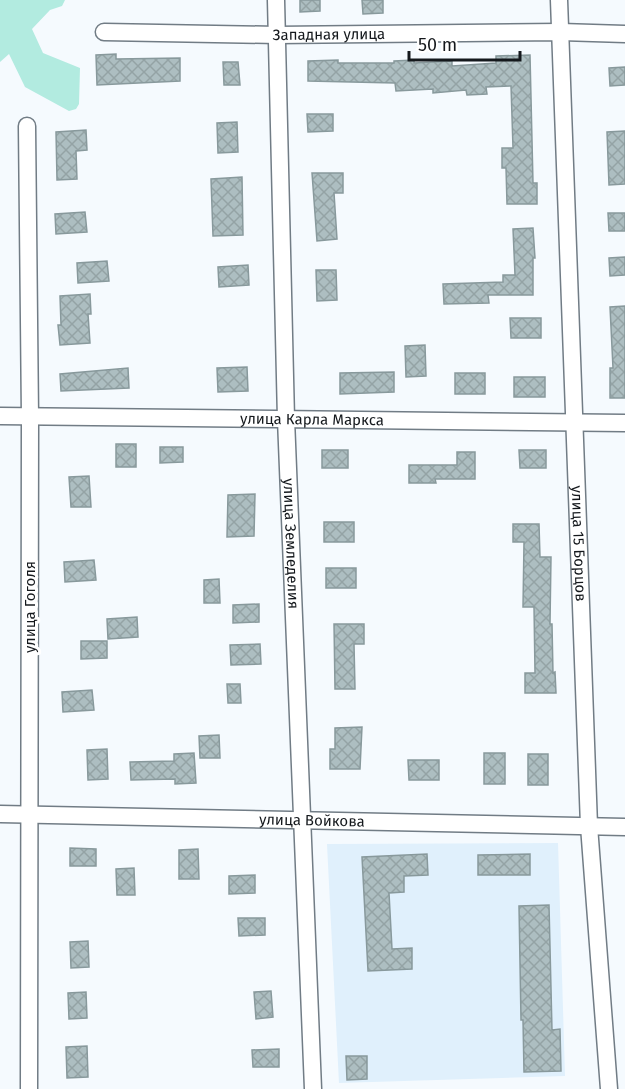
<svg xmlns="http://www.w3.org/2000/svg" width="625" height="1089" font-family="'Fira Sans',sans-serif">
	<defs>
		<pattern id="building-cross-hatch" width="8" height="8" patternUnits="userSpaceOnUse" patternTransform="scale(1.5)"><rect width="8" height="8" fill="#adbec1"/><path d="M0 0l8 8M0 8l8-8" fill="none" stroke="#94a3a5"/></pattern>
	</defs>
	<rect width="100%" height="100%" fill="#f5fafe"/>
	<polygon fill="#e0f0fc" points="558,843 565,1076 339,1083 327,844"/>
	<polygon fill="#b2ebe0" points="0,0 65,0 62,6 50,10 32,29 43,53 80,68 79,104 76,109 69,111 25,87 9,54 0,62"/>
	<g fill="url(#building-cross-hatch)" stroke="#88999c" stroke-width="1.5">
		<polygon points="300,0 320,0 320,11 300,12"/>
		<polygon points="362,0 383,0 383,13 363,14"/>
		<polygon points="116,54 116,59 180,58 180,81 97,85 96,55"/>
		<polygon points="530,55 533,183 537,183 537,204 507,204 506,168 502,168 502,148 513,148 511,86 486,87 487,94 467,95 466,90 433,93 433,89 396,91 395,83 308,81 308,61 338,60 338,63 394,63 394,61 414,60 414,63 452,61 452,66 496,63 496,56"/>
		<polygon points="223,62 238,62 240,85 224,85"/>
		<polygon points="625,67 625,85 610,86 609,68"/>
		<polygon points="307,114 333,114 333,131 308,132"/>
		<polygon points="237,122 238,152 218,153 217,123"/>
		<polygon points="86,130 87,150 76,151 77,179 57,180 56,132"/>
		<polygon points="625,131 625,184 609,185 607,132"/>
		<polygon points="312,173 343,173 343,193 334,193 337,239 317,241"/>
		<polygon points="242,177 243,235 213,236 211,179"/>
		<polygon points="85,212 87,232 56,234 55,214"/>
		<polygon points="608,213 625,213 625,231 609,231"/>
		<polygon points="533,228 535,258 533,258 533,295 488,295 489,303 444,304 443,284 503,282 503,275 515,275 513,229"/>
		<polygon points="625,257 625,275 610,276 609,258"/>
		<polygon points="107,261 109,281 78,283 77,263"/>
		<polygon points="248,265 249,285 219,287 218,267"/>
		<polygon points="316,270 336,270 337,300 317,301"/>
		<polygon points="90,294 91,314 88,314 90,343 60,345 58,325 61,325 60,296"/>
		<polygon points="625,306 625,398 610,398 610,368 613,368 610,307"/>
		<polygon points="510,318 541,318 541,338 511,338"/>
		<polygon points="425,345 426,376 406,377 405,346"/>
		<polygon points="247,367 248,391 218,392 217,368"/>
		<polygon points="128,368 129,388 61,391 60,374"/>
		<polygon points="394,372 394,392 340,394 340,373"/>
		<rect x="455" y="373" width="30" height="21"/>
		<rect x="514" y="377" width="31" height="20"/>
		<rect x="116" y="444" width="20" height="23"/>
		<polygon points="160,447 183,447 183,462 160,463"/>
		<rect x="322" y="450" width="26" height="18"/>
		<polygon points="519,450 546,450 546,468 520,468"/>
		<polygon points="457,452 475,452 475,479 435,479 436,483 409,483 409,465 457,465"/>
		<polygon points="89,476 91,507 71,507 69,477"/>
		<polygon points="255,494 254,536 227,537 228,495"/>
		<rect x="324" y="522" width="30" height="20"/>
		<polygon points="513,524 539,524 540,557 551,557 550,624 552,624 553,673 555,672 556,693 525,693 525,673 535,673 534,607 523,607 524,542 513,542"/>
		<polygon points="94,560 96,580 65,582 64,562"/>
		<rect x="326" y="568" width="30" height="20"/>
		<polygon points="219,579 220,603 204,603 204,580"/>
		<polygon points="259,604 259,622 233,623 233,605"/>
		<polygon points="137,617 138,637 108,639 107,619"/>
		<polygon points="334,624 364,624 364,644 354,644 355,689 335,689"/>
		<polygon points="81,641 107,641 107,658 81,659"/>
		<polygon points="260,644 261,664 231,665 230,645"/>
		<polygon points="227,684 240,684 241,703 228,703"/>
		<polygon points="92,690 94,710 63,712 62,692"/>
		<polygon points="362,727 360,769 330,769 330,749 335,749 335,728"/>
		<polygon points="219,735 220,758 200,758 199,736"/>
		<polygon points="107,749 108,779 88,780 87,750"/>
		<polygon points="194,753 196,783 175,784 175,779 131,780 130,762 174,761 174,754"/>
		<rect x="484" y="753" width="21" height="31"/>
		<rect x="528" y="754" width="20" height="31"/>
		<polygon points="408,760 439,760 439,780 409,780"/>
		<polygon points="70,848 96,849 96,866 70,866"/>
		<polygon points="198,849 199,879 179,879 179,850"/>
		<polygon points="427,854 428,875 404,876 404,892 389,893 392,949 412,948 412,969 368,971 362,857"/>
		<polygon points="530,854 530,875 478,875 478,855"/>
		<polygon points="134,868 135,895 117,895 116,869"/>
		<polygon points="255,875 255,893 229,894 229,876"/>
		<polygon points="549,905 552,1030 560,1029 561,1071 524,1072 523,1020 521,1020 519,906"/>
		<polygon points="238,918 265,918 265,935 239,936"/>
		<polygon points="88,941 89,967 71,968 70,942"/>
		<polygon points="271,991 273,1017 256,1019 254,992"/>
		<polygon points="86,992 87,1018 69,1019 68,993"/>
		<polygon points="87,1046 88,1077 67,1078 66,1047"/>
		<polygon points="279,1049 279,1067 253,1067 252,1050"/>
		<polygon points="346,1056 367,1056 367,1079 347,1080"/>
	</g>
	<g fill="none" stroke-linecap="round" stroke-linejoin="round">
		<g stroke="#717c85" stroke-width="19">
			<g id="street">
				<path id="s1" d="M 276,0 L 286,419 L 313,1089"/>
				<path id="s2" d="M 559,0 L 589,826 L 609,1089"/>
				<path id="s3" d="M 104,32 L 277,35 L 561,32 L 625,34"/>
				<polyline points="27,126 30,417 29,1089"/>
				<path id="s4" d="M 0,416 L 625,423"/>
				<path id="s5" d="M 0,814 L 625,827"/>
			</g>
		</g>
		<use href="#street" stroke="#fff" stroke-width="16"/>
	</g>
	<g text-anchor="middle" stroke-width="6" stroke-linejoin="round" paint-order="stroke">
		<g font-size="15" fill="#14181c" stroke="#fff">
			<text dy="5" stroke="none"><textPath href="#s3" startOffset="225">Западная улица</textPath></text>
			<text dy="5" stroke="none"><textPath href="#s4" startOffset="312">улица Карла Маркса</textPath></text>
			<text dy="5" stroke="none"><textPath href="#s1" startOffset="544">улица Земледелия</textPath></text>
			<text dy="5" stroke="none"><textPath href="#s2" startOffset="544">улица 15 Борцов</textPath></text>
			<text transform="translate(30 607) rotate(-90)" y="5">улица Гоголя</text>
			<text dy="5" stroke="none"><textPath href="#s5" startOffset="312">улица Войкова</textPath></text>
		</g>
	</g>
	<path d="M409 51v9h111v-9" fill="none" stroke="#14181c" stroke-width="3"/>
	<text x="418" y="51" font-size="18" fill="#14181c" stroke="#ffffff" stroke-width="4.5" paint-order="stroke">50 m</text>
</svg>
